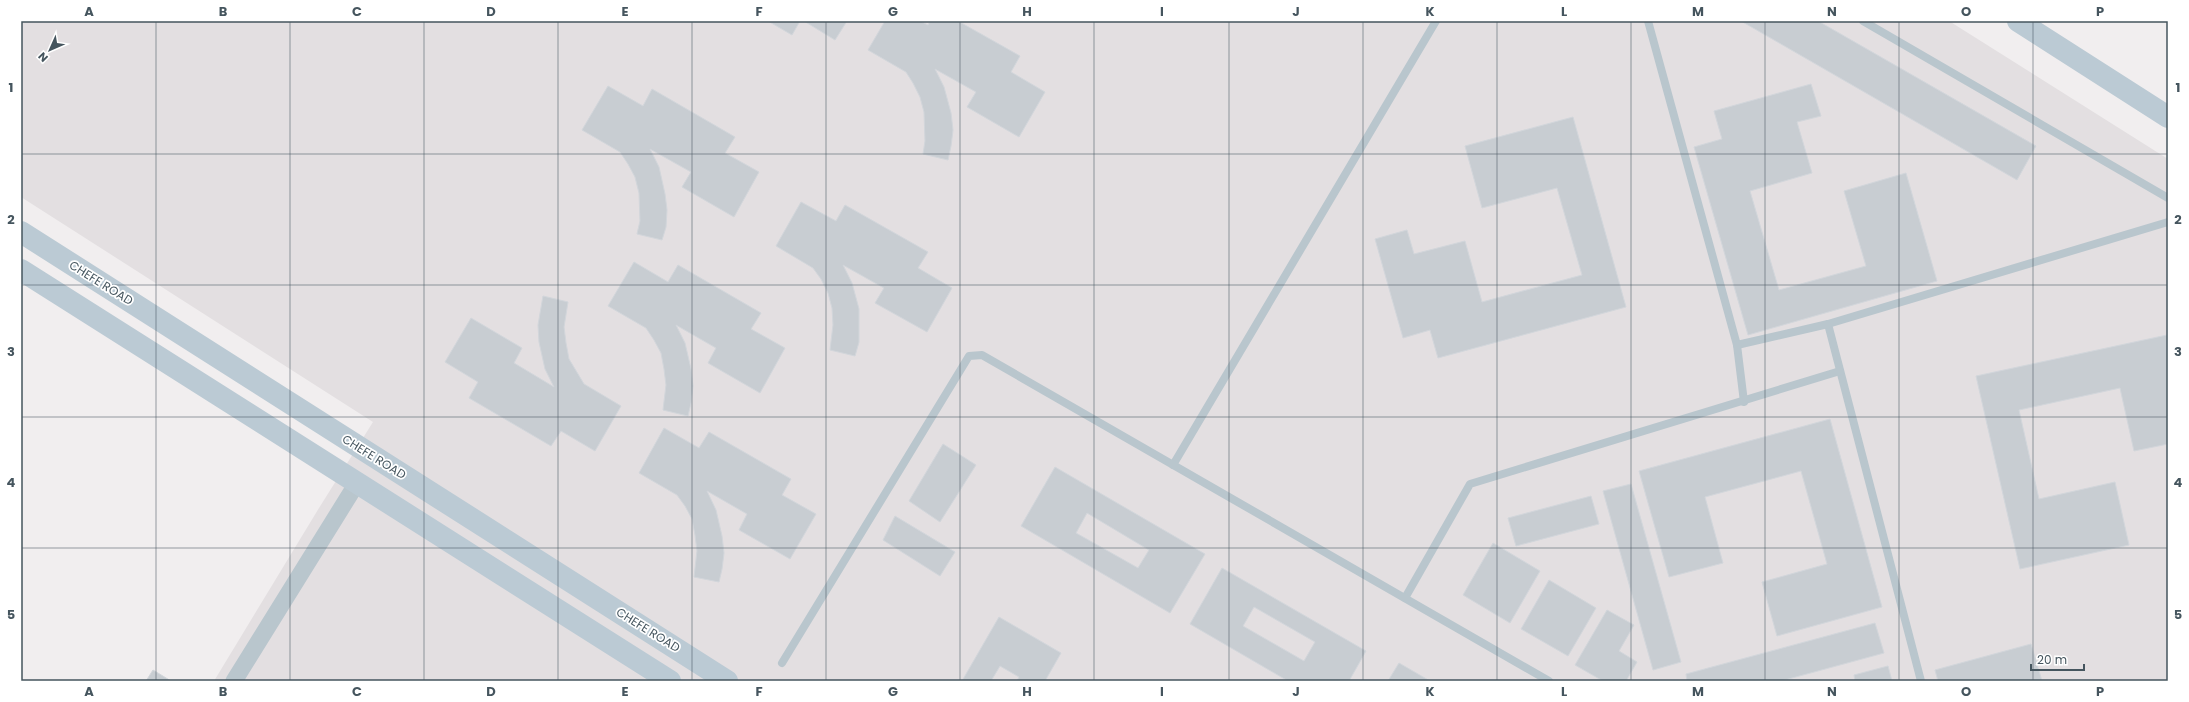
<svg xmlns="http://www.w3.org/2000/svg" width="2189" height="702" font-family="Poppins,sans-serif">
	<rect width="100%" height="100%" fill="#f1eeef"/>
	<polygon fill="#e3dfe1" points="21,21 1949,21 2168,159 2168,681 214,681 319,508 373,422 21,197"/>
	<g fill="#c8cdd2" stroke="#d2d6db" fill-rule="evenodd">
		<polygon points="768,21 800,21 792,35"/>
		<polygon points="804,21 847,21 835,40"/>
		<polygon points="885,21 920,21 928,25 930,21 958,21 1020,56 1011,72 1045,92 1019,137 967,107 976,92 935,69 944,87 951,113 953,130 951,146 948,160 923,154 925,141 924,112 920,97 913,83 906,72 868,50"/>
		<polygon points="1741,21 1818,21 2036,146 2017,180"/>
		<polygon points="1811,84 1821,116 1797,122 1812,173 1750,191 1779,290 1866,266 1844,191 1906,173 1937,281 1748,335 1694,147 1722,139 1714,111"/>
		<polygon points="608,86 643,106 652,89 735,137 725,153 759,172 734,217 682,187 691,172 650,149 659,167 665,194 667,210 666,227 662,240 637,234 640,221 639,193 635,177 628,164 620,152 582,130"/>
		<polygon points="1573,117 1626,307 1438,358 1430,330 1403,338 1375,239 1407,230 1414,254 1465,241 1482,302 1582,275 1557,188 1482,208 1465,146"/>
		<polygon points="801,202 836,221 845,205 928,252 918,268 952,288 927,332 875,303 884,288 843,265 852,283 859,309 859,342 855,356 830,350 833,325 832,308 828,293 821,279 813,268 776,246"/>
		<polygon points="634,262 668,282 678,265 761,313 751,329 785,348 760,393 708,363 716,348 676,325 685,343 691,369 693,386 691,403 688,416 663,410 666,385 664,369 661,353 654,340 646,328 608,306"/>
		<polygon points="543,296 568,302 564,327 566,343 569,359 584,384 621,406 595,451 561,431 551,446 469,398 478,382 445,362 471,318 522,348 514,363 554,387 545,369 539,342 538,325"/>
		<polygon points="2167,335 2168,444 2134,451 2120,388 2019,410 2039,499 2115,482 2129,545 2020,569 1976,376"/>
		<polygon points="1830,419 1882,607 1777,636 1762,582 1827,564 1801,471 1705,497 1723,563 1669,577 1639,471"/>
		<polygon points="664,428 699,448 709,432 791,479 782,495 816,514 790,559 739,530 747,514 707,491 716,510 722,536 724,553 722,569 719,582 694,577 697,551 695,535 692,519 685,506 677,495 639,473"/>
		<polygon points="943,444 976,465 940,522 909,501"/>
		<path d="M 1055,467 L 1205,554 L 1170,613 L 1021,526 ZM 1087,513 L 1149,550 L 1138,568 L 1076,533 Z"/>
		<polygon points="1631,484 1681,662 1653,670 1603,491"/>
		<polygon points="1591,496 1599,524 1516,546 1508,518"/>
		<polygon points="895,516 955,552 940,576 883,540"/>
		<polygon points="1493,543 1540,571 1510,623 1463,595"/>
		<path d="M 1222,568 L 1366,651 L 1349,681 L 1288,681 L 1190,624 ZM 1254,607 L 1315,642 L 1304,661 L 1243,626 Z"/>
		<polygon points="1549,580 1596,608 1568,656 1521,629"/>
		<polygon points="1607,610 1634,625 1619,651 1637,662 1626,681 1603,681 1575,665"/>
		<polygon points="999,617 1061,653 1045,681 1017,681 1019,677 1000,666 991,681 962,681"/>
		<polygon points="1875,623 1884,653 1781,681 1687,681 1686,674"/>
		<polygon points="2031,644 2042,681 1938,681 1935,670"/>
		<polygon points="1399,663 1430,681 1388,681"/>
		<polygon points="1888,666 1892,681 1855,681 1854,675"/>
		<polygon points="153,670 171,681 146,681"/>
	</g>
	<g fill="none" stroke-linecap="round" stroke-linejoin="round">
		<g stroke="#b9c6cd" stroke-width="8">
			<polyline points="1648,21 1737,345 1744,402"/>
			<polyline points="1863,21 2168,198"/>
			<polyline points="1828,324 1921,681"/>
			<polyline points="1737,345 1828,324 2168,222"/>
			<polyline points="1173,465 1436,21"/>
			<polyline points="1405,598 1470,484 1840,371"/>
			<polyline points="782,663 969,356 982,355 1549,681"/>
		</g>
		<polyline stroke="#b9c6cd" stroke-width="17" points="234,681 357,483"/>
		<g stroke="#bbcad4" stroke-width="22">
			<polyline points="2018,21 2168,117"/>
			<polyline points="21,232 727,681"/>
			<polyline points="21,270 670,681"/>
		</g>
	</g>
	<path fill="none" stroke="#45555e" stroke-width="1" stroke-opacity="0.55" d="M 156,21 L 156,681M 290,21 L 290,681M 424,21 L 424,681M 558,21 L 558,681M 692,21 L 692,681M 826,21 L 826,681M 960,21 L 960,681M 1094,21 L 1094,681M 1229,21 L 1229,681M 1363,21 L 1363,681M 1497,21 L 1497,681M 1631,21 L 1631,681M 1765,21 L 1765,681M 1899,21 L 1899,681M 2033,21 L 2033,681M 21,154 L 2168,154M 21,285 L 2168,285M 21,417 L 2168,417M 21,548 L 2168,548"/>
	<g text-anchor="middle" stroke-width="3.5" stroke-linejoin="round" paint-order="stroke">
		<g font-size="12" fill="#45555e" stroke="#fff">
			<text transform="translate(101 283) rotate(32)" y="4">CHEFE ROAD</text>
			<text transform="translate(374 457) rotate(32)" y="4">CHEFE ROAD</text>
			<text transform="translate(648 630) rotate(32)" y="4">CHEFE ROAD</text>
		</g>
	</g>
	<rect width="2189" height="702" fill="none" stroke="#ffffff" stroke-width="44"/>
	<g transform="translate(50 50) rotate(225)" stroke="#ffffff" stroke-width="3" paint-order="stroke">
	<path d="M0-3L7 15L0 10L-7 15Z" fill="#45555e"/>
	<text y="-6" font-size="11" font-weight="bold" text-anchor="middle" fill="#45555e">N</text>
	</g>
	<path d="M2031 664v6h53v-6" fill="none" stroke="#45555e" stroke-width="2"/>
	<text x="2037" y="664" font-size="12" fill="#45555e" stroke="#ffffff" stroke-width="3" paint-order="stroke">20 m</text>
	<rect x="22" y="22" width="2145" height="658" fill="none" stroke="#45555e" stroke-width="1.5"/>
	<g font-size="13" text-anchor="middle" font-weight="bold" fill="#45555e">
		<text x="89" y="16">A</text>
		<text x="223" y="16">B</text>
		<text x="357" y="16">C</text>
		<text x="491" y="16">D</text>
		<text x="625" y="16">E</text>
		<text x="759" y="16">F</text>
		<text x="893" y="16">G</text>
		<text x="1027" y="16">H</text>
		<text x="1162" y="16">I</text>
		<text x="1296" y="16">J</text>
		<text x="1430" y="16">K</text>
		<text x="1564" y="16">L</text>
		<text x="1698" y="16">M</text>
		<text x="1832" y="16">N</text>
		<text x="1966" y="16">O</text>
		<text x="2100" y="16">P</text>
		<text x="11" y="92">1</text>
		<text x="2178" y="92">1</text>
		<text x="11" y="224">2</text>
		<text x="2178" y="224">2</text>
		<text x="11" y="356">3</text>
		<text x="2178" y="356">3</text>
		<text x="11" y="487">4</text>
		<text x="2178" y="487">4</text>
		<text x="11" y="619">5</text>
		<text x="2178" y="619">5</text>
		<text x="89" y="696">A</text>
		<text x="223" y="696">B</text>
		<text x="357" y="696">C</text>
		<text x="491" y="696">D</text>
		<text x="625" y="696">E</text>
		<text x="759" y="696">F</text>
		<text x="893" y="696">G</text>
		<text x="1027" y="696">H</text>
		<text x="1162" y="696">I</text>
		<text x="1296" y="696">J</text>
		<text x="1430" y="696">K</text>
		<text x="1564" y="696">L</text>
		<text x="1698" y="696">M</text>
		<text x="1832" y="696">N</text>
		<text x="1966" y="696">O</text>
		<text x="2100" y="696">P</text>
	</g>
</svg>
